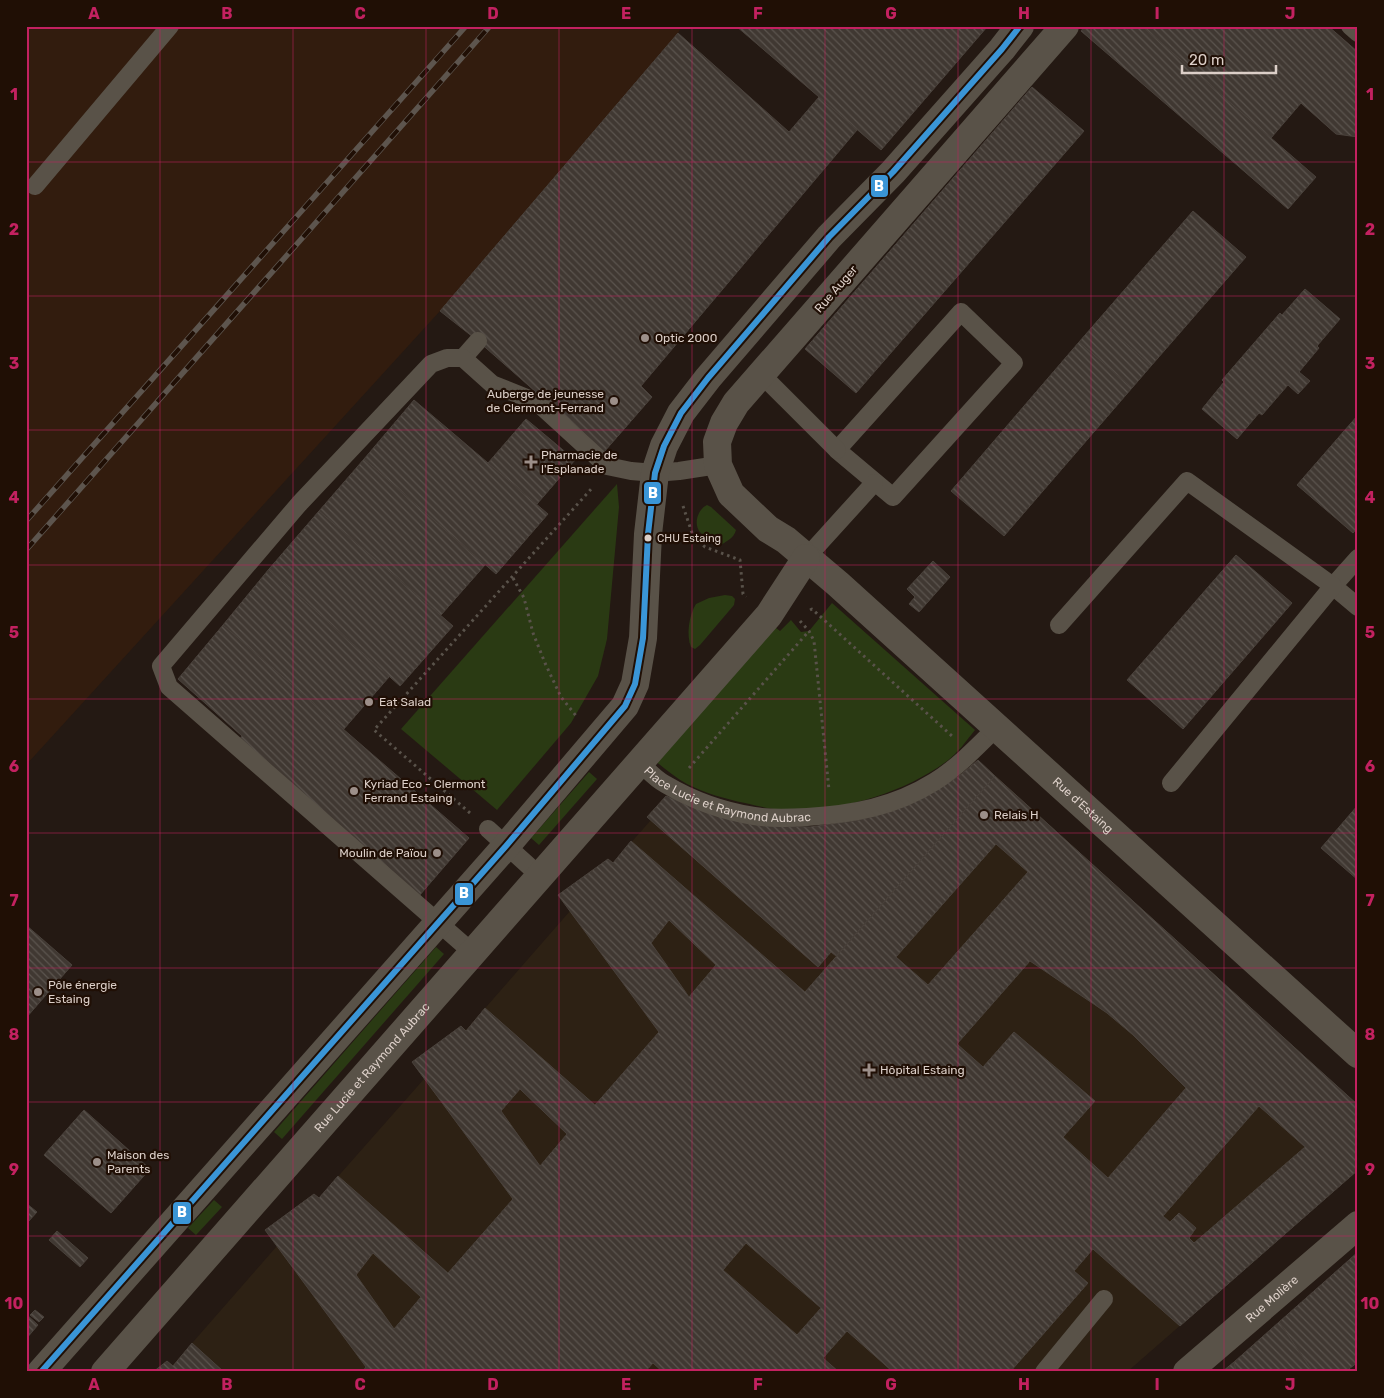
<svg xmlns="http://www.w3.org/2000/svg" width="1384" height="1398" font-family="Rubik,sans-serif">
	<defs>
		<pattern id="building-back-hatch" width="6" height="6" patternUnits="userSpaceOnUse" patternTransform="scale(1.25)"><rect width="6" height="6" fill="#403832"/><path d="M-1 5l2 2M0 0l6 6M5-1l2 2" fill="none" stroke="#5b544e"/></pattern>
	</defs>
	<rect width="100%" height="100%" fill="#241913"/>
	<polygon fill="#321c0e" points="26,26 682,26 678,33 440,311 26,765"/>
	<polygon fill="#2d2114" points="978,760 1358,1105 1358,1170 1127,1372 153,1372 167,1361 173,1365 277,1246 265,1230 314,1194 319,1198 424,1079 412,1062 461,1026 466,1030 570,911 558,895 608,859 613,863 651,820 647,817 666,796 695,808 780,826 810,827 859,820 888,812 940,788 959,776"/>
	<g fill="#2a3a13">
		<polygon points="617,484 619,507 607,639 598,676 571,723 497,810 401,729"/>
		<path d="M 707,505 L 711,507 L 736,530 C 734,538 727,541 721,545 C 713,543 705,538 700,532 C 693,524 698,509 707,505 Z"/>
		<path d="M 725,595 L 732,596 L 735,599 L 734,605 L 700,645 L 695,649 L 691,647 C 686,635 689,615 696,604 L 709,598 Z"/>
		<path d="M 832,603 L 975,730 C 966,741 958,753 947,761 C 901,795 832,815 774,809 C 765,808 754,805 745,803 C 725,799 705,793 687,784 C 674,777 662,766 650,757 L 771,624 L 780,631 L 791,620 L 801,632 L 809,631 Z"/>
		<polygon points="589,772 597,779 539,845 531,838"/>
		<polygon points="436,947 444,954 282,1139 274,1132"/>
		<polygon points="214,1200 222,1207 196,1235 188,1228"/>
	</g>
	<g fill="url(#building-back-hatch)" stroke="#49413b" fill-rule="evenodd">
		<polygon points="736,26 986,26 987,27 881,150"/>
		<polygon points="1085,26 1142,26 1316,177 1288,209 1081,31"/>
		<polygon points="1142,26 1328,26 1358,52 1358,137 1336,134 1301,103 1271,138"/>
		<polygon points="678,33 789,132 819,97 857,130 641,386 652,397 604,452 478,341 440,311"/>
		<polygon points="1032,87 1084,131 856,393 805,349"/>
		<polygon points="1193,211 1246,257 1151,366 1099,319"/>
		<polygon points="1305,289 1340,319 1317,346 1319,348 1299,372 1310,381 1298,394 1288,385 1262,415 1259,413 1237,439 1202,409 1224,382 1222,380 1280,313 1282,315"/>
		<polygon points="1099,319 1151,366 1132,388 1079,342"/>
		<polygon points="1079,342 1132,388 1004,536 951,491"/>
		<polygon points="414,400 548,514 496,574 364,459"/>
		<polygon points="1358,415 1358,527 1353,533 1297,485"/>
		<polygon points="526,419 575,460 537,504 488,463"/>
		<polygon points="364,459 485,565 441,615 319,511"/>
		<polygon points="319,511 453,626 400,686 269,569"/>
		<polygon points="1236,555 1292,603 1183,729 1127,680"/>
		<polygon points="933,561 950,577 919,612 909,604 915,597 907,589"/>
		<polygon points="269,569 389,677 343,730 223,625"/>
		<polygon points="223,625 469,838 419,896 237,743 242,736 178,679"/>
		<polygon points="978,760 995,776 836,956 831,952 818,967 647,817 666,796 695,808 780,826 810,827 859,820 888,812 940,788 959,776"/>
		<path d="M 995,776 L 1358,1105 L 1358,1170 L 1180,1326 L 1093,1249 L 1074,1271 L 1088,1283 L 1010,1372 L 893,1372 L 847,1331 L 823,1358 L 839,1372 L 663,1372 L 653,1363 L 645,1372 L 362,1372 L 366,1367 L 265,1230 L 314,1194 L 319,1198 L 338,1176 L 448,1273 L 513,1199 L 412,1062 L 461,1026 L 466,1031 L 485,1008 L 595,1105 L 659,1032 L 558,895 L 608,859 L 613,863 L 631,841 L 805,992 ZM 996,844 L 1028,872 L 928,985 L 896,957 ZM 669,920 L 716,965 L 689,997 L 651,943 ZM 1030,961 L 1107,1013 L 1133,1035 L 1186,1088 L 1108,1178 L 1063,1137 L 1095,1101 L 1014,1032 L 983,1067 L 957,1044 ZM 520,1089 L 567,1134 L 540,1166 L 501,1111 ZM 1259,1106 L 1305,1147 L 1194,1243 L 1189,1238 L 1196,1228 L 1179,1213 L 1170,1222 L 1163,1216 ZM 746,1243 L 821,1308 L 797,1335 L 723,1270 ZM 373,1253 L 421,1297 L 394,1329 L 356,1275 Z"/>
		<polygon points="1358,805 1358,880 1321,848"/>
		<polygon points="26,925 72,965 26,1018"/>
		<polygon points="84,1110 150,1169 111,1213 44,1155"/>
		<polygon points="26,1203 37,1212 28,1222 26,1220"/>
		<polygon points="57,1231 88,1258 80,1267 49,1240"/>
		<polygon points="1358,1252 1358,1362 1345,1372 1313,1372 1279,1322"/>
		<polygon points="35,1310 44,1317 39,1322 30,1315"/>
		<polygon points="26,1314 38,1325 26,1339"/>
		<polygon points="1279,1322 1313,1372 1236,1372 1234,1362"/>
		<polygon points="192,1343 224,1372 153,1372 167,1361 173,1366"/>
		<polygon points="1234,1362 1236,1372 1223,1372 1223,1371"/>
	</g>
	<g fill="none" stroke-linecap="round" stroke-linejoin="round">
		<g stroke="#59524a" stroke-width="3" stroke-dasharray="2.5 4" stroke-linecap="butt">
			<polyline points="683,506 693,536 705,547 740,560 743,594 746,597"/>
			<polyline points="513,578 524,598 533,633 545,663 561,697 577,717"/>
			<polyline points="810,610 812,609 952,736"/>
			<polyline points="800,621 809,631 814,641 829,790"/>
			<polyline points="689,768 809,631"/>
			<polyline points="470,813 374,730 593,487"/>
		</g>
		<g stroke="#595248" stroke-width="18">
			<polyline points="1350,26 1358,33"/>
			<polyline points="35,186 170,26"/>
			<polygon points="961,312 1014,363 893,497 837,450"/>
			<polyline points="463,358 478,341"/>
			<polyline points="762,375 837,450"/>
			<polyline points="806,558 874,483"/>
			<polyline points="1358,558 1333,586 1358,607"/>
			<polyline points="1059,625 1187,481 1333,586 1171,783"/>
			<path id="s1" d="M 639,762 C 647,769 655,779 665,784 C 692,800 722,811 754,816 C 771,819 789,818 807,817 C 853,814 894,807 934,782 C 958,767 977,747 997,727"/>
			<polyline points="488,829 541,877"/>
			<polyline points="473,953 169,687 161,666 299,504 431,364 447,358 463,358 492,384 537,402 607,466 631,471 655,473 679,471 718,465"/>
			<polyline points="1044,1372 1104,1299"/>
		</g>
		<g stroke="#595248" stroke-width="28">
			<path id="s2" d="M 1065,26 L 736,403 L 724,423 L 717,442 L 718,465 L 731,494 L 768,529 L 786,540 L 838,584 L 1358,1054"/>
			<polyline points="41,1372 506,846 625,706 635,684 643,638 648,534 655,473 664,446 681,413 708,378 829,237 893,172 1002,49 1020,26"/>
			<path id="s3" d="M 105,1372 L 769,615 L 806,558"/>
			<path id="s4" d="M 1187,1372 L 1358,1225"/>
		</g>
		<g stroke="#5d554e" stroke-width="5.5">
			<g id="rail">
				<polyline points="26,521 466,26"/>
				<polyline points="26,550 490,26"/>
			</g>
		</g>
		<use href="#rail" stroke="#200f05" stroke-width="4" stroke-dasharray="11" stroke-linecap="butt"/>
		<g stroke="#200f05" stroke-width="10">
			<polyline id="bus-1" points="41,1372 506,846 625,706 635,684 643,638 648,534 655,473 664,446 681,413 708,378 829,237 893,172 1002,49 1020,26"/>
		</g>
		<use href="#bus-1" stroke="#3a95d6" stroke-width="6"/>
	</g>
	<path fill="none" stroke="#c32160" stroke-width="1" stroke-opacity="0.55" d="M 160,26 L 160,1372M 293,26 L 293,1372M 426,26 L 426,1372M 559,26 L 559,1372M 692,26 L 692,1372M 825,26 L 825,1372M 958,26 L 958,1372M 1091,26 L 1091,1372M 1224,26 L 1224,1372M 26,162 L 1358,162M 26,296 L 1358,296M 26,430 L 1358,430M 26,565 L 1358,565M 26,699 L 1358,699M 26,833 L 1358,833M 26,968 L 1358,968M 26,1102 L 1358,1102M 26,1236 L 1358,1236"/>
	<g fill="#9c8f89" stroke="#200f05" stroke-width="2">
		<circle cx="645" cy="338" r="5"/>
		<circle cx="614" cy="401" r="5"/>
		<path d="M528.5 454.5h5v5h5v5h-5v5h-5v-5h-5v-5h5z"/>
		<circle cx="369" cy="702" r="5"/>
		<circle cx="354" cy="791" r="5"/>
		<circle cx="984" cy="815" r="5"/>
		<circle cx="437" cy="853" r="5"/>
		<circle cx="38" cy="992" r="5"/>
		<path d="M866.5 1062.5h5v5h5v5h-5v5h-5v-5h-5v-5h5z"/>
		<circle cx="97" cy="1162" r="5"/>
	</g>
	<circle fill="#dccfc8" stroke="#200f05" stroke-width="2" cx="648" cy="538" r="4.5"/>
	<g text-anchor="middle" stroke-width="4.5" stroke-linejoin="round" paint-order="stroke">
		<g font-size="11" fill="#dccfc8" stroke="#200f05" text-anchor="start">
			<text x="657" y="542">CHU Estaing</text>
		</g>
		<g font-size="12" fill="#dccfc8" stroke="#200f05">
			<text transform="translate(836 289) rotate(-49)" y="4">Rue Auger</text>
			<text dy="4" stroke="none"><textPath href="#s1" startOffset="98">Place Lucie et Raymond Aubrac</textPath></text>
			<text dy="4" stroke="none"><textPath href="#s2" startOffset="1069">Rue d'Estaing</textPath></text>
			<text dy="4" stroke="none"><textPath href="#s3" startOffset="405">Rue Lucie et Raymond Aubrac</textPath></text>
			<text dy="4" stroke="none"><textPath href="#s4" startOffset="112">Rue Molière</textPath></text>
		</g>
		<g font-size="12" fill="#dccfc8" stroke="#200f05" text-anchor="start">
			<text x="655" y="342">Optic 2000</text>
			<text x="604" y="398" text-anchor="end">Auberge de jeunesse<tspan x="604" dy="14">de Clermont-Ferrand</tspan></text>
			<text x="541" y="459">Pharmacie de<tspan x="541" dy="14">l'Esplanade</tspan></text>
			<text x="379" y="706">Eat Salad</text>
			<text x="364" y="788">Kyriad Eco - Clermont<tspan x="364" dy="14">Ferrand Estaing</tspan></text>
			<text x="994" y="819">Relais H</text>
			<text x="427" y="857" text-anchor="end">Moulin de Païou</text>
			<text x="48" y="989">Pôle énergie<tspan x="48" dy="14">Estaing</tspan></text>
			<text x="880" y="1074">Hôpital Estaing</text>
			<text x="107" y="1159">Maison des<tspan x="107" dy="14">Parents</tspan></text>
		</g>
	</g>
	<g stroke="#200f05" stroke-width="2">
		<rect x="870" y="174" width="19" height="24" rx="5" fill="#3a95d6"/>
		<rect x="643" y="481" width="19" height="24" rx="5" fill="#3a95d6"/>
		<rect x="454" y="882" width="20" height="24" rx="5" fill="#3a95d6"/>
		<rect x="172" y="1201" width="20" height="24" rx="5" fill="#3a95d6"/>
	</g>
	<g font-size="14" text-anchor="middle" font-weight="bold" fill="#fff">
		<text x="879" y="191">B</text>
		<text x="653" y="498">B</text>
		<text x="464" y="898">B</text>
		<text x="182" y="1217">B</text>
	</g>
	<rect width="1384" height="1398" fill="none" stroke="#200f05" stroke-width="55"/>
	<path d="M1182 65v8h94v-8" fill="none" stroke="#dccfc8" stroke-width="2.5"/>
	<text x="1189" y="65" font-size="15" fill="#dccfc8" stroke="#200f05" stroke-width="4" paint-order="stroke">20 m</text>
	<rect x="28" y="28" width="1328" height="1342" fill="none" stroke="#c32160" stroke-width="2"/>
	<g font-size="16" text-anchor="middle" font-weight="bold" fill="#c32160">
		<text x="94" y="19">A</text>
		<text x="227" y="19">B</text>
		<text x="360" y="19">C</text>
		<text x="493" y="19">D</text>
		<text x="626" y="19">E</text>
		<text x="758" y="19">F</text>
		<text x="891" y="19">G</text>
		<text x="1024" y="19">H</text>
		<text x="1157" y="19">I</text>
		<text x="1290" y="19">J</text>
		<text x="14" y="100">1</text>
		<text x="1370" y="100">1</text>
		<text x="14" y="235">2</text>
		<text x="1370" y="235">2</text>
		<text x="14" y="369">3</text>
		<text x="1370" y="369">3</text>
		<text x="14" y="503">4</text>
		<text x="1370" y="503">4</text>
		<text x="14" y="638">5</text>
		<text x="1370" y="638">5</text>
		<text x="14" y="772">6</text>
		<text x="1370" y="772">6</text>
		<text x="14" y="906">7</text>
		<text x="1370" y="906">7</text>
		<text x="14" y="1040">8</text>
		<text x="1370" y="1040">8</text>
		<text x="14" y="1175">9</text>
		<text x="1370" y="1175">9</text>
		<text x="14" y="1309">10</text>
		<text x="1370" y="1309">10</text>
		<text x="94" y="1390">A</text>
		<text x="227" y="1390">B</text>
		<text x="360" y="1390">C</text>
		<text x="493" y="1390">D</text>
		<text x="626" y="1390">E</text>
		<text x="758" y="1390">F</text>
		<text x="891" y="1390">G</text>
		<text x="1024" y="1390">H</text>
		<text x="1157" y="1390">I</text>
		<text x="1290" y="1390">J</text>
	</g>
</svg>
